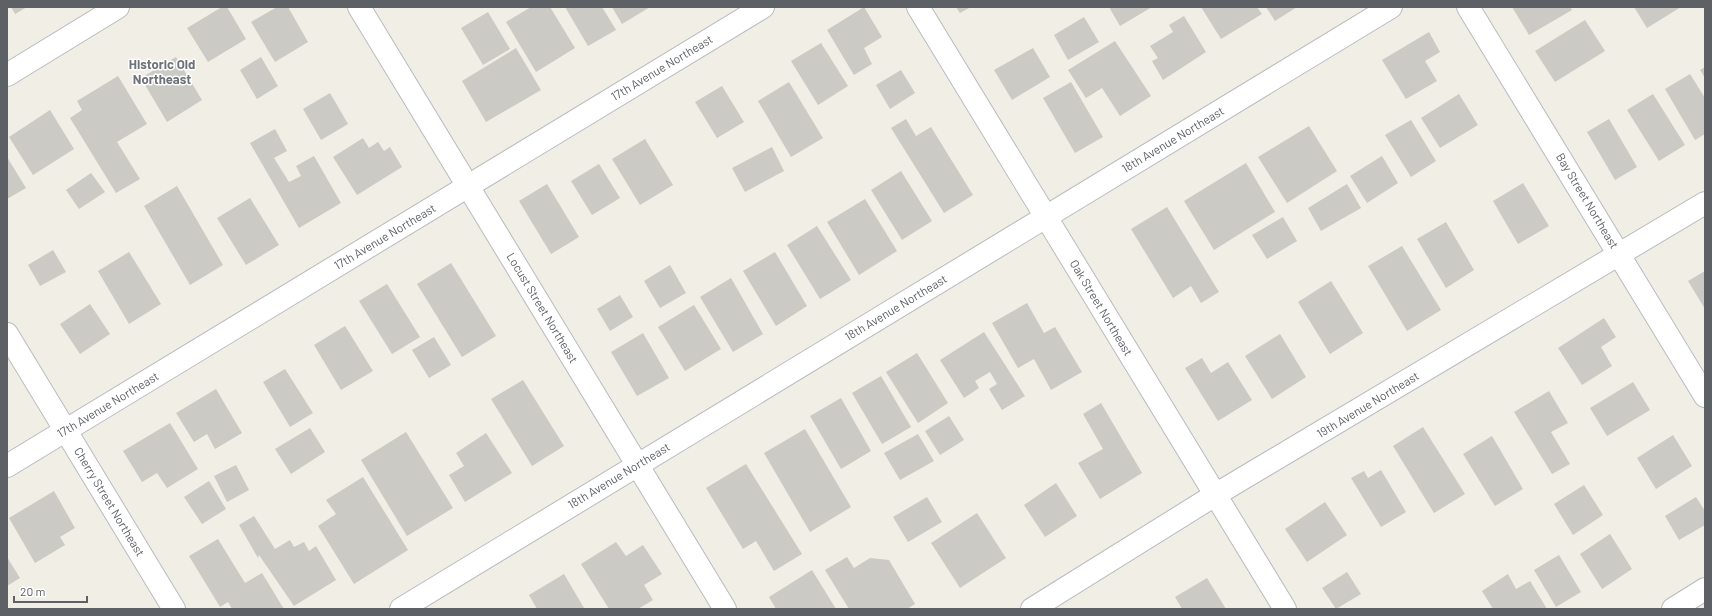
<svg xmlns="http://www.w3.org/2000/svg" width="1712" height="616" font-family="Barlow,sans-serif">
	<rect width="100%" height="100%" fill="#f0eee5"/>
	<g fill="#cccac4">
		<polygon points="11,7 27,7 15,14"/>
		<polygon points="222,7 227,7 246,39 208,62 187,28"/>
		<polygon points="277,7 288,7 308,42 275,62 251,22"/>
		<polygon points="531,7 550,7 575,48 536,72 506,22"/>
		<polygon points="565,7 602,7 616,30 588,46"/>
		<polygon points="612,7 650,7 622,24"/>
		<polygon points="864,7 882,37 864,48 872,64 854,75 827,30"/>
		<polygon points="956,7 971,7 960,13"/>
		<polygon points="1109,7 1152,7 1120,26"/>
		<polygon points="1201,7 1257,7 1262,14 1221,39"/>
		<polygon points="1266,7 1297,7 1275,21"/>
		<polygon points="1512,7 1570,7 1572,10 1529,35"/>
		<polygon points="1634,7 1681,7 1647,28"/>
		<polygon points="488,12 510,49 483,65 461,28"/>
		<polygon points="1184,16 1206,52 1163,80 1152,61 1158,58 1150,46 1173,32 1169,25"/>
		<polygon points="1084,17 1099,42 1068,60 1054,35"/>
		<polygon points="1585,20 1605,51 1555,82 1535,51"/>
		<polygon points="1429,32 1440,52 1425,61 1437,81 1406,99 1382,60"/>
		<polygon points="1115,41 1151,96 1120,116 1102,88 1086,98 1068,70"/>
		<polygon points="821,43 848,86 818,105 791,61"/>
		<polygon points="516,48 541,90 486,122 462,81"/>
		<polygon points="1033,48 1050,77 1012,100 994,70"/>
		<polygon points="176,57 202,100 167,122 141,78"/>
		<polygon points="261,57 278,86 257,99 240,70"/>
		<polygon points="1705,67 1705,78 1700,70"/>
		<polygon points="901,70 915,93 890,109 876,85"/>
		<polygon points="1690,74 1705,98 1705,134 1695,140 1665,89"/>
		<polygon points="118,76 147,124 117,142 140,179 116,193 70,118 82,110 77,101"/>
		<polygon points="789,82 823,138 791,157 758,101"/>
		<polygon points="1071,82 1103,137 1075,153 1043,98"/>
		<polygon points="722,86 744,122 717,138 695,102"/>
		<polygon points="330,93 348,124 321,140 303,109"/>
		<polygon points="1459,94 1478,125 1440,148 1421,118"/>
		<polygon points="1653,94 1685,145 1659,161 1627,110"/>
		<polygon points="50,110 74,149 33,175 9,137"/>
		<polygon points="906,119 916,136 931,127 973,195 944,213 891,128"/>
		<polygon points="1609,119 1637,167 1615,180 1587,132"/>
		<polygon points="1411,120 1436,161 1411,177 1385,135"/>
		<polygon points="1309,126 1337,171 1287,203 1258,157"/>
		<polygon points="275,129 287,151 274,158 289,182 301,176 296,166 314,156 341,203 299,228 250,143"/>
		<polygon points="363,138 369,148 378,142 384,151 390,147 402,167 357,195 333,157"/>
		<polygon points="645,139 673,185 640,205 612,159"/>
		<polygon points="772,147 784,171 745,192 732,168"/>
		<polygon points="1382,156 1398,183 1367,203 1350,176"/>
		<polygon points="7,157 26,188 7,199"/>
		<polygon points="1246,163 1275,212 1214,250 1184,201"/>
		<polygon points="599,164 620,198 592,215 571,181"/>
		<polygon points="901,171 932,221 902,240 871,190"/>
		<polygon points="91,173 105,192 79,209 66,190"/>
		<polygon points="1523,183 1549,226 1518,244 1493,201"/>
		<polygon points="547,184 579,237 551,254 519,201"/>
		<polygon points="1347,184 1361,208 1321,231 1308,208"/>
		<polygon points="177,186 223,265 190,285 144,206"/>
		<polygon points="250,198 279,245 246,265 217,218"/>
		<polygon points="865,199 897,251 859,275 827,222"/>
		<polygon points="1167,207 1219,292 1201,303 1191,286 1173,298 1131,229"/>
		<polygon points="1283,217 1297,241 1267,259 1252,235"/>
		<polygon points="1446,222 1474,270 1446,288 1417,239"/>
		<polygon points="817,226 851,280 820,299 787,245"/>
		<polygon points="1402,246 1441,310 1407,331 1368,266"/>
		<polygon points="53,250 66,272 40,286 28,265"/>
		<polygon points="129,252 161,304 129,324 98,271"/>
		<polygon points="775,252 807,306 776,326 743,271"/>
		<polygon points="451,263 496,336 462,357 417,284"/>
		<polygon points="670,265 686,293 660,308 644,281"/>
		<polygon points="1705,271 1705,309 1688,281"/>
		<polygon points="731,278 763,334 733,352 700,297"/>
		<polygon points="1331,281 1363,333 1330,354 1298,302"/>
		<polygon points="387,284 420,337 392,354 359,301"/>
		<polygon points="620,295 633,317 610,331 597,309"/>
		<polygon points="1027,303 1044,333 1055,327 1082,372 1051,390 1034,359 1018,368 992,323"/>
		<polygon points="90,304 110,334 80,354 60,324"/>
		<polygon points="694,305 721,349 685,371 658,327"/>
		<polygon points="1604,318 1616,337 1601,347 1612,366 1582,385 1558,348"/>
		<polygon points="345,326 373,371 341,390 314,345"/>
		<polygon points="984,332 1025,396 1002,410 989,389 997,384 990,372 975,381 979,388 964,398 940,360"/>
		<polygon points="643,333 669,378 637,396 611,352"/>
		<polygon points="1280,334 1306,377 1272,399 1245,356"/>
		<polygon points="434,337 451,365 429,378 412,350"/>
		<polygon points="917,353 948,403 918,423 886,372"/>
		<polygon points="1202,358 1211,373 1228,362 1252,400 1218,421 1185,368"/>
		<polygon points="285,369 313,413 290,427 263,382"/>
		<polygon points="881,376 911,427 882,444 852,393"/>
		<polygon points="523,380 564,446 532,466 491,399"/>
		<polygon points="1633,382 1650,410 1607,436 1590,408"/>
		<polygon points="216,389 242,433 215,449 207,434 194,442 176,413"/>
		<polygon points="1549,391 1568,423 1551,432 1570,464 1552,474 1514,412"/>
		<polygon points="841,398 871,451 841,469 810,416"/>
		<polygon points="1101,403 1142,473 1100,499 1078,463 1103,449 1083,414"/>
		<polygon points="949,416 964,440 940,455 925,431"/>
		<polygon points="170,423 198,469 167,488 157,473 142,482 123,451"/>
		<polygon points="1423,427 1465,494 1434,513 1393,446"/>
		<polygon points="310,428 325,452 291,474 275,449"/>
		<polygon points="805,429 851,507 810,532 764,453"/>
		<polygon points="406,432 453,508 407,536 361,460"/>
		<polygon points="486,433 512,473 465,502 449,475 464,466 456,453"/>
		<polygon points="918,434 934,461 900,480 884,453"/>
		<polygon points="1673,435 1692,466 1656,489 1637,458"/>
		<polygon points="1492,436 1523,489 1495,506 1463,454"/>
		<polygon points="746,464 802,554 774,571 756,541 743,549 706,488"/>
		<polygon points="236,465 249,490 227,502 214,476"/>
		<polygon points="1381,470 1406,512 1381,527 1351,478 1364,471 1368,478"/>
		<polygon points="363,477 408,550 354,584 318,526 336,514 326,500"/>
		<polygon points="209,481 226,509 202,524 184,497"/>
		<polygon points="1056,483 1077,516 1045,537 1024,505"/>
		<polygon points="1584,485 1603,515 1573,535 1554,504"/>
		<polygon points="54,491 75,528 60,537 65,545 35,563 9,518"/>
		<polygon points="927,497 942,522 908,542 893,517"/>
		<polygon points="1696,497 1705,511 1705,525 1679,540 1665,516"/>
		<polygon points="1325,502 1347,535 1307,562 1285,529"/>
		<polygon points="977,513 1006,558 960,588 931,543"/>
		<polygon points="254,516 275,549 290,540 294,547 304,542 309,551 316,546 336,580 294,606 259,555 258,558 239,525"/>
		<polygon points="1610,534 1632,569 1602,589 1580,554"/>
		<polygon points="218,539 245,583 262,573 284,609 232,609 228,602 220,607 189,556"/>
		<polygon points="616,542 626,556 643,545 662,574 644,585 653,600 638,609 609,609 581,564"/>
		<polygon points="1559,555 1581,592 1556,607 1534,570"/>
		<polygon points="7,557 20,578 7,586"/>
		<polygon points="847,557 854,568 870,558 889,560 915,604 907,609 849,609 825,570"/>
		<polygon points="812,570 836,609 776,609 769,597"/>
		<polygon points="1347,572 1361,594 1336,609 1322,588"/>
		<polygon points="564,574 584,608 537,609 529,595"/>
		<polygon points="1508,574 1516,589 1530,581 1547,609 1493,609 1482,591"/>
		<polygon points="1207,578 1226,609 1182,609 1175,597"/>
	</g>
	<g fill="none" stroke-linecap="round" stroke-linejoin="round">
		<g stroke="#b8bbbf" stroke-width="24">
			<g id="minor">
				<polyline points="359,7 725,609"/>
				<polyline points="918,7 1285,609"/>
				<polyline points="1468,7 1705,396"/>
				<polyline points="7,75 118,7"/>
				<polyline points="7,334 174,609"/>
				<polyline points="7,466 763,7"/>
				<polyline points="401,609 1391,7"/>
				<polyline points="1032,609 1215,495 1705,203"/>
				<polyline points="1673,609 1705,589"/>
			</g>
		</g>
		<use href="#minor" stroke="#fff" stroke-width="22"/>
	</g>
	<g text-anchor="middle" stroke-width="3" stroke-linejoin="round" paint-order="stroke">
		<g font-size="12" fill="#5d6166" stroke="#fff">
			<text transform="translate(662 68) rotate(-31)" y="4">17th Avenue Northeast</text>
			<text transform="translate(1173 140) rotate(-31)" y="4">18th Avenue Northeast</text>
			<text transform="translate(1587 201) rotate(59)" y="4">Bay Street Northeast</text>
			<text transform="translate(385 237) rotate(-31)" y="4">17th Avenue Northeast</text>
			<text transform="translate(542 308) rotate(59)" y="4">Locust Street Northeast</text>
			<text transform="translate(896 308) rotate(-31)" y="4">18th Avenue Northeast</text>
			<text transform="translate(1101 308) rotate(59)" y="4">Oak Street Northeast</text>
			<text transform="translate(108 405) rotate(-31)" y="4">17th Avenue Northeast</text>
			<text transform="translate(1368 405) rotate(-31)" y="4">19th Avenue Northeast</text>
			<text transform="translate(619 476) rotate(-31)" y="4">18th Avenue Northeast</text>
			<text transform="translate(109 502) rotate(59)" y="4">Cherry Street Northeast</text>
		</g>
		<g font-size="13" font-weight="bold" fill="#6e7378" stroke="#fff">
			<text x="162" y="69">Historic Old<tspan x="162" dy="15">Northeast</tspan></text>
		</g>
	</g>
	<rect width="1712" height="616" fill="none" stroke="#5d6166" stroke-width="16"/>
	<path d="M14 596v6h73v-6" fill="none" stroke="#5d6166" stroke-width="2"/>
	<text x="20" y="596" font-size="12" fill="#5d6166" stroke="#ffffff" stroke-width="3" paint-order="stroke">20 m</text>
</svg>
